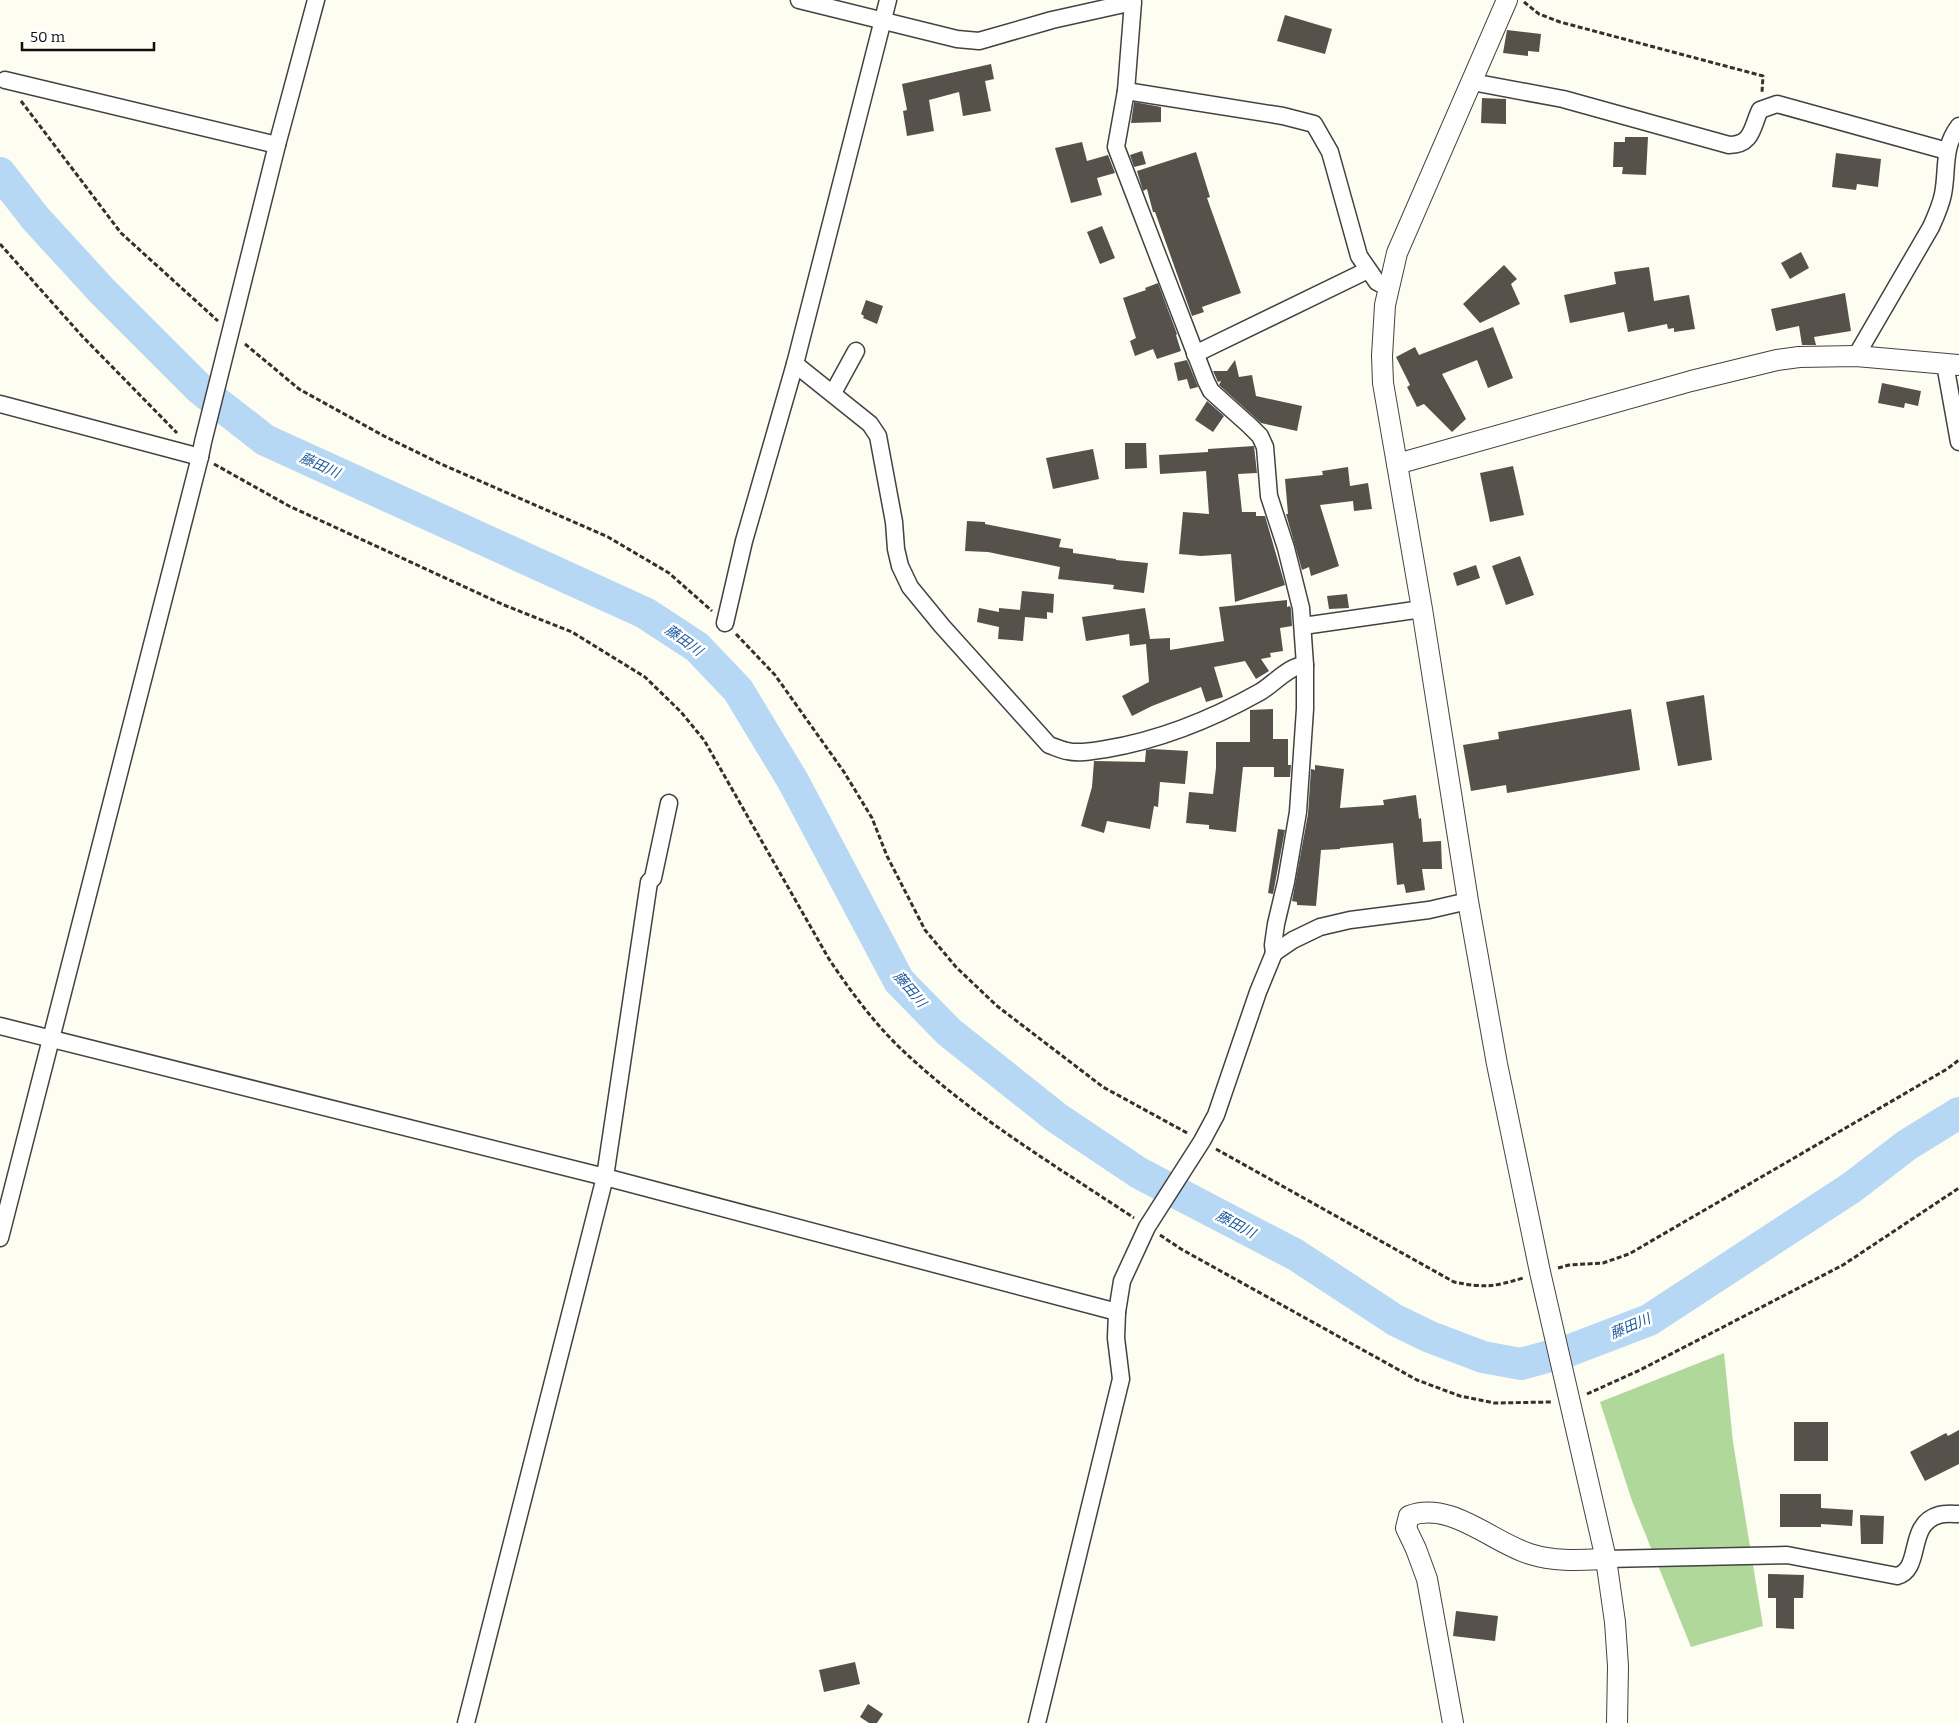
<svg xmlns="http://www.w3.org/2000/svg" width="1959" height="1723" font-family="Bitter,'Noto Sans JP',serif">
	<rect width="100%" height="100%" fill="#fefdf1"/>
	<polygon fill="#b1d89b" points="1724,1353 1733,1442 1763,1626 1691,1647 1632,1501 1600,1402"/>
	<g fill="none" stroke-linecap="round" stroke-linejoin="round">
		<polyline stroke="#b7d8f4" stroke-width="32" points="0,173 36,219 102,291 201,390 265,440 645,613 697,647 738,690 793,781 899,981 949,1032 1057,1118 1139,1173 1296,1255 1395,1320 1430,1337 1483,1357 1521,1364 1568,1351 1649,1320 1851,1188 1907,1145 1959,1113"/>
	</g>
	<g fill="#57514b">
		<polygon points="1285,15 1332,29 1325,54 1277,41"/>
		<polygon points="1507,30 1541,34 1539,52 1528,51 1528,56 1503,53"/>
		<polygon points="991,64 994,79 985,81 991,111 963,116 959,92 929,100 934,131 907,136 903,111 907,110 902,84"/>
		<polygon points="1482,98 1506,99 1506,124 1481,123"/>
		<polygon points="1134,102 1161,107 1161,122 1131,123"/>
		<polygon points="1625,137 1648,137 1646,175 1622,174 1623,167 1613,167 1614,142 1625,142"/>
		<polygon points="1082,142 1087,161 1108,155 1115,173 1097,178 1102,195 1071,203 1055,148"/>
		<polygon points="1142,151 1146,164 1134,167 1130,155"/>
		<polygon points="1196,152 1210,197 1207,198 1241,293 1202,307 1204,312 1192,316 1155,212 1153,212 1147,189 1143,191 1137,171"/>
		<polygon points="1836,153 1881,159 1878,187 1857,184 1856,190 1832,187"/>
		<polygon points="1102,226 1115,258 1100,264 1087,232"/>
		<polygon points="1801,252 1809,268 1790,279 1781,263"/>
		<polygon points="1504,265 1517,279 1511,284 1520,304 1480,323 1463,304"/>
		<polygon points="1649,267 1654,301 1689,295 1695,329 1674,332 1674,328 1668,329 1667,324 1628,332 1624,312 1570,323 1564,295 1616,284 1614,272"/>
		<polygon points="1158,283 1177,334 1176,335 1181,351 1157,359 1153,349 1135,356 1130,341 1136,338 1123,298 1146,290 1145,288"/>
		<polygon points="1845,293 1851,331 1814,337 1816,345 1802,345 1799,326 1776,331 1771,309"/>
		<polygon points="866,300 883,306 877,324 863,318 864,316 861,314"/>
		<polygon points="1493,327 1513,378 1488,388 1477,360 1442,374 1466,419 1452,432 1424,404 1417,407 1407,387 1410,385 1396,357 1415,347 1419,355"/>
		<polygon points="1187,360 1198,387 1190,389 1187,379 1178,381 1174,363"/>
		<polygon points="1235,360 1239,377 1252,375 1256,396 1302,406 1297,431 1261,423 1219,385 1221,381 1218,382 1213,371 1227,371"/>
		<polygon points="1882,383 1921,391 1918,406 1905,403 1904,408 1878,403"/>
		<polygon points="1207,401 1224,416 1213,432 1195,420"/>
		<polygon points="1125,443 1146,443 1147,468 1125,469"/>
		<polygon points="1254,446 1257,473 1238,474 1242,512 1256,512 1256,516 1265,516 1285,585 1235,602 1231,554 1201,556 1179,554 1183,512 1209,514 1206,471 1160,474 1159,455 1208,452 1208,449"/>
		<polygon points="1093,449 1099,479 1053,489 1046,458"/>
		<polygon points="1513,466 1524,515 1490,522 1480,473"/>
		<polygon points="1348,467 1350,486 1368,483 1372,509 1354,511 1353,501 1320,505 1339,566 1311,576 1309,567 1302,570 1286,514 1288,514 1285,479 1323,475 1322,471"/>
		<polygon points="967,521 985,522 985,524 1061,539 1059,547 1073,549 1073,553 1116,559 1116,560 1148,563 1144,593 1113,589 1114,585 1058,579 1060,567 988,552 965,551"/>
		<polygon points="1520,556 1534,595 1506,605 1492,566"/>
		<polygon points="1476,565 1480,578 1457,586 1453,573"/>
		<polygon points="1022,591 1054,594 1053,613 1047,612 1047,619 1025,617 1023,641 998,639 999,627 977,622 979,608 999,612 999,608 1020,610"/>
		<polygon points="1347,594 1349,608 1329,609 1327,596"/>
		<polygon points="1287,600 1287,607 1290,606 1291,609 1292,626 1280,628 1283,651 1270,653 1271,657 1261,659 1269,671 1256,679 1245,661 1214,667 1223,697 1206,702 1201,687 1152,706 1132,716 1122,696 1149,682 1146,644 1130,646 1129,634 1086,641 1082,617 1145,608 1150,639 1170,638 1170,650 1224,641 1219,607"/>
		<polygon points="1704,695 1712,760 1678,766 1666,702"/>
		<polygon points="1273,709 1273,739 1288,739 1288,765 1291,765 1290,777 1274,777 1274,767 1243,767 1236,832 1209,829 1209,825 1186,823 1189,792 1213,794 1216,768 1216,742 1250,742 1250,710"/>
		<polygon points="1631,709 1640,770 1507,793 1506,785 1471,791 1463,745 1499,739 1498,732"/>
		<polygon points="1152,749 1188,751 1185,784 1160,782 1158,807 1154,806 1150,829 1107,821 1104,833 1081,826 1092,787 1094,761 1145,762 1146,750"/>
		<polygon points="1315,765 1344,769 1340,808 1384,805 1383,800 1416,795 1419,819 1421,818 1423,842 1441,841 1442,869 1422,869 1425,890 1406,893 1404,884 1397,885 1393,843 1340,848 1340,849 1321,850 1316,906 1297,905 1297,902 1292,901 1308,814 1311,769 1315,770"/>
		<polygon points="1278,829 1285,830 1273,894 1268,893"/>
		<rect x="1794" y="1422" width="34" height="39"/>
		<polygon points="1959,1430 1959,1464 1925,1481 1910,1452 1946,1433 1948,1436"/>
		<polygon points="1780,1494 1821,1494 1821,1508 1853,1510 1852,1526 1821,1524 1821,1527 1780,1527"/>
		<polygon points="1860,1515 1884,1516 1883,1544 1861,1544"/>
		<polygon points="1768,1574 1804,1575 1803,1598 1794,1598 1794,1629 1776,1628 1776,1598 1768,1598"/>
		<polygon points="1456,1611 1498,1616 1495,1641 1453,1636"/>
		<polygon points="855,1662 860,1684 824,1692 819,1670"/>
		<polygon points="868,1704 883,1714 877,1723 869,1723 860,1717"/>
	</g>
	<g fill="none" stroke-linecap="round" stroke-linejoin="round">
		<g stroke="#424242" stroke-width="19">
			<g id="minor">
				<polyline points="799,0 957,39 979,41 1052,20 1133,2 1126,91 1116,147 1206,381 1211,391 1250,426 1260,436 1265,447 1269,496 1286,548 1301,608 1305,665 1305,709 1298,812 1286,882 1276,924 1273,945 1274,953 1258,992 1216,1115 1202,1141 1147,1227 1122,1281 1117,1312 1116,1338 1121,1379 1037,1723"/>
				<polyline points="5,80 277,145"/>
				<path d="M 1472,82 L 1563,99 L 1729,145 C 1753,145 1752,126 1760,110 L 1777,104 L 1947,151"/>
				<polyline points="1126,91 1283,116 1314,124 1330,152 1359,256 1377,282 1388,288"/>
				<polyline points="1195,354 1368,270"/>
				<path d="M 1856,356 L 1931,227 C 1936,216 1941,205 1943,194 C 1948,169 1942,148 1959,126"/>
				<path d="M 795,364 L 870,424 L 878,436 L 894,522 L 896,549 L 900,566 L 910,587 L 942,626 L 1049,745 C 1055,747 1061,750 1067,751 C 1080,754 1093,751 1106,749 C 1160,740 1212,719 1260,692 C 1274,684 1288,666 1305,665"/>
				<polyline points="1945,364 1959,442"/>
				<polyline points="833,393 856,351"/>
				<polyline points="0,404 200,457"/>
				<polyline points="725,623 744,541 795,364 888,0"/>
				<polyline points="1303,626 1422,609"/>
				<polyline points="1274,953 1293,940 1320,927 1350,920 1429,910 1468,901"/>
				<polyline points="0,1026 605,1177 1117,1312"/>
				<polyline points="0,1238 200,457 203,442 277,145 316,0"/>
				<path d="M 1606,1559 L 1787,1555 L 1897,1576 C 1923,1569 1906,1524 1939,1515 C 1945,1513 1953,1514 1959,1514"/>
				<polyline points="466,1723 605,1177 649,882 653,878 669,803"/>
			</g>
		</g>
		<g stroke="#424242" stroke-width="22">
			<g id="tertiary">
				<polyline points="1507,0 1397,253 1385,305 1382,356 1383,383 1422,609 1468,901 1497,1064 1540,1272 1606,1559 1615,1622 1618,1666 1617,1723"/>
				<polyline points="1397,464 1691,381 1777,360 1799,357 1856,356 1959,365"/>
				<path d="M 1453,1723 L 1427,1579 L 1416,1549 L 1406,1528 L 1409,1516 C 1450,1500 1493,1543 1530,1554 C 1555,1562 1581,1560 1606,1559"/>
			</g>
		</g>
		<g stroke="#313131" stroke-width="3" stroke-dasharray="5 2.5" stroke-linecap="butt">
			<polyline points="1524,2 1539,14 1560,22 1763,76 1762,92"/>
			<polyline points="21,101 121,233 218,321"/>
			<polyline points="0,244 82,336 177,433"/>
			<polyline points="245,344 299,389 384,436 439,463 608,537 669,573 712,611"/>
			<path d="M 214,464 L 289,506 L 504,605 L 572,632 L 645,677 L 681,712 L 704,740 L 829,959 C 849,989 871,1019 897,1045 C 967,1113 1053,1164 1134,1218"/>
			<polyline points="736,634 775,675 844,772 872,818 887,856 925,930 956,967 997,1006 1103,1087 1189,1134"/>
			<path d="M 1216,1149 L 1454,1282 C 1485,1288 1493,1287 1523,1278"/>
			<polyline points="1160,1235 1181,1249 1417,1380 1460,1396 1494,1403 1552,1402"/>
			<polyline points="1558,1268 1569,1265 1603,1263 1629,1254 1947,1069 1959,1060"/>
			<polyline points="1587,1394 1640,1370 1843,1265 1959,1188"/>
		</g>
		<use href="#minor" stroke="#fff" stroke-width="16"/>
		<use href="#tertiary" stroke="#fff" stroke-width="20"/>
	</g>
	<g text-anchor="middle" stroke-width="5" stroke-linejoin="round" paint-order="stroke">
		<g font-size="14" font-style="italic" fill="#1b599d" stroke="#fff">
			<text transform="translate(320 465) rotate(24)" y="5">藤田川</text>
			<text transform="translate(684 640) rotate(36)" y="5">藤田川</text>
			<text transform="translate(910 989) rotate(50)" y="5">藤田川</text>
			<text transform="translate(1236 1224) rotate(28)" y="5">藤田川</text>
			<text transform="translate(1630 1326) rotate(-23)" y="5">藤田川</text>
		</g>
	</g>
	<path d="M22 42v8h132v-8" fill="none" stroke="#0f0f0f" stroke-width="2.5"/>
	<text x="30" y="42" font-size="15" fill="#0f0f0f" stroke="#ffffff" stroke-width="4" paint-order="stroke">50 m</text>
</svg>
